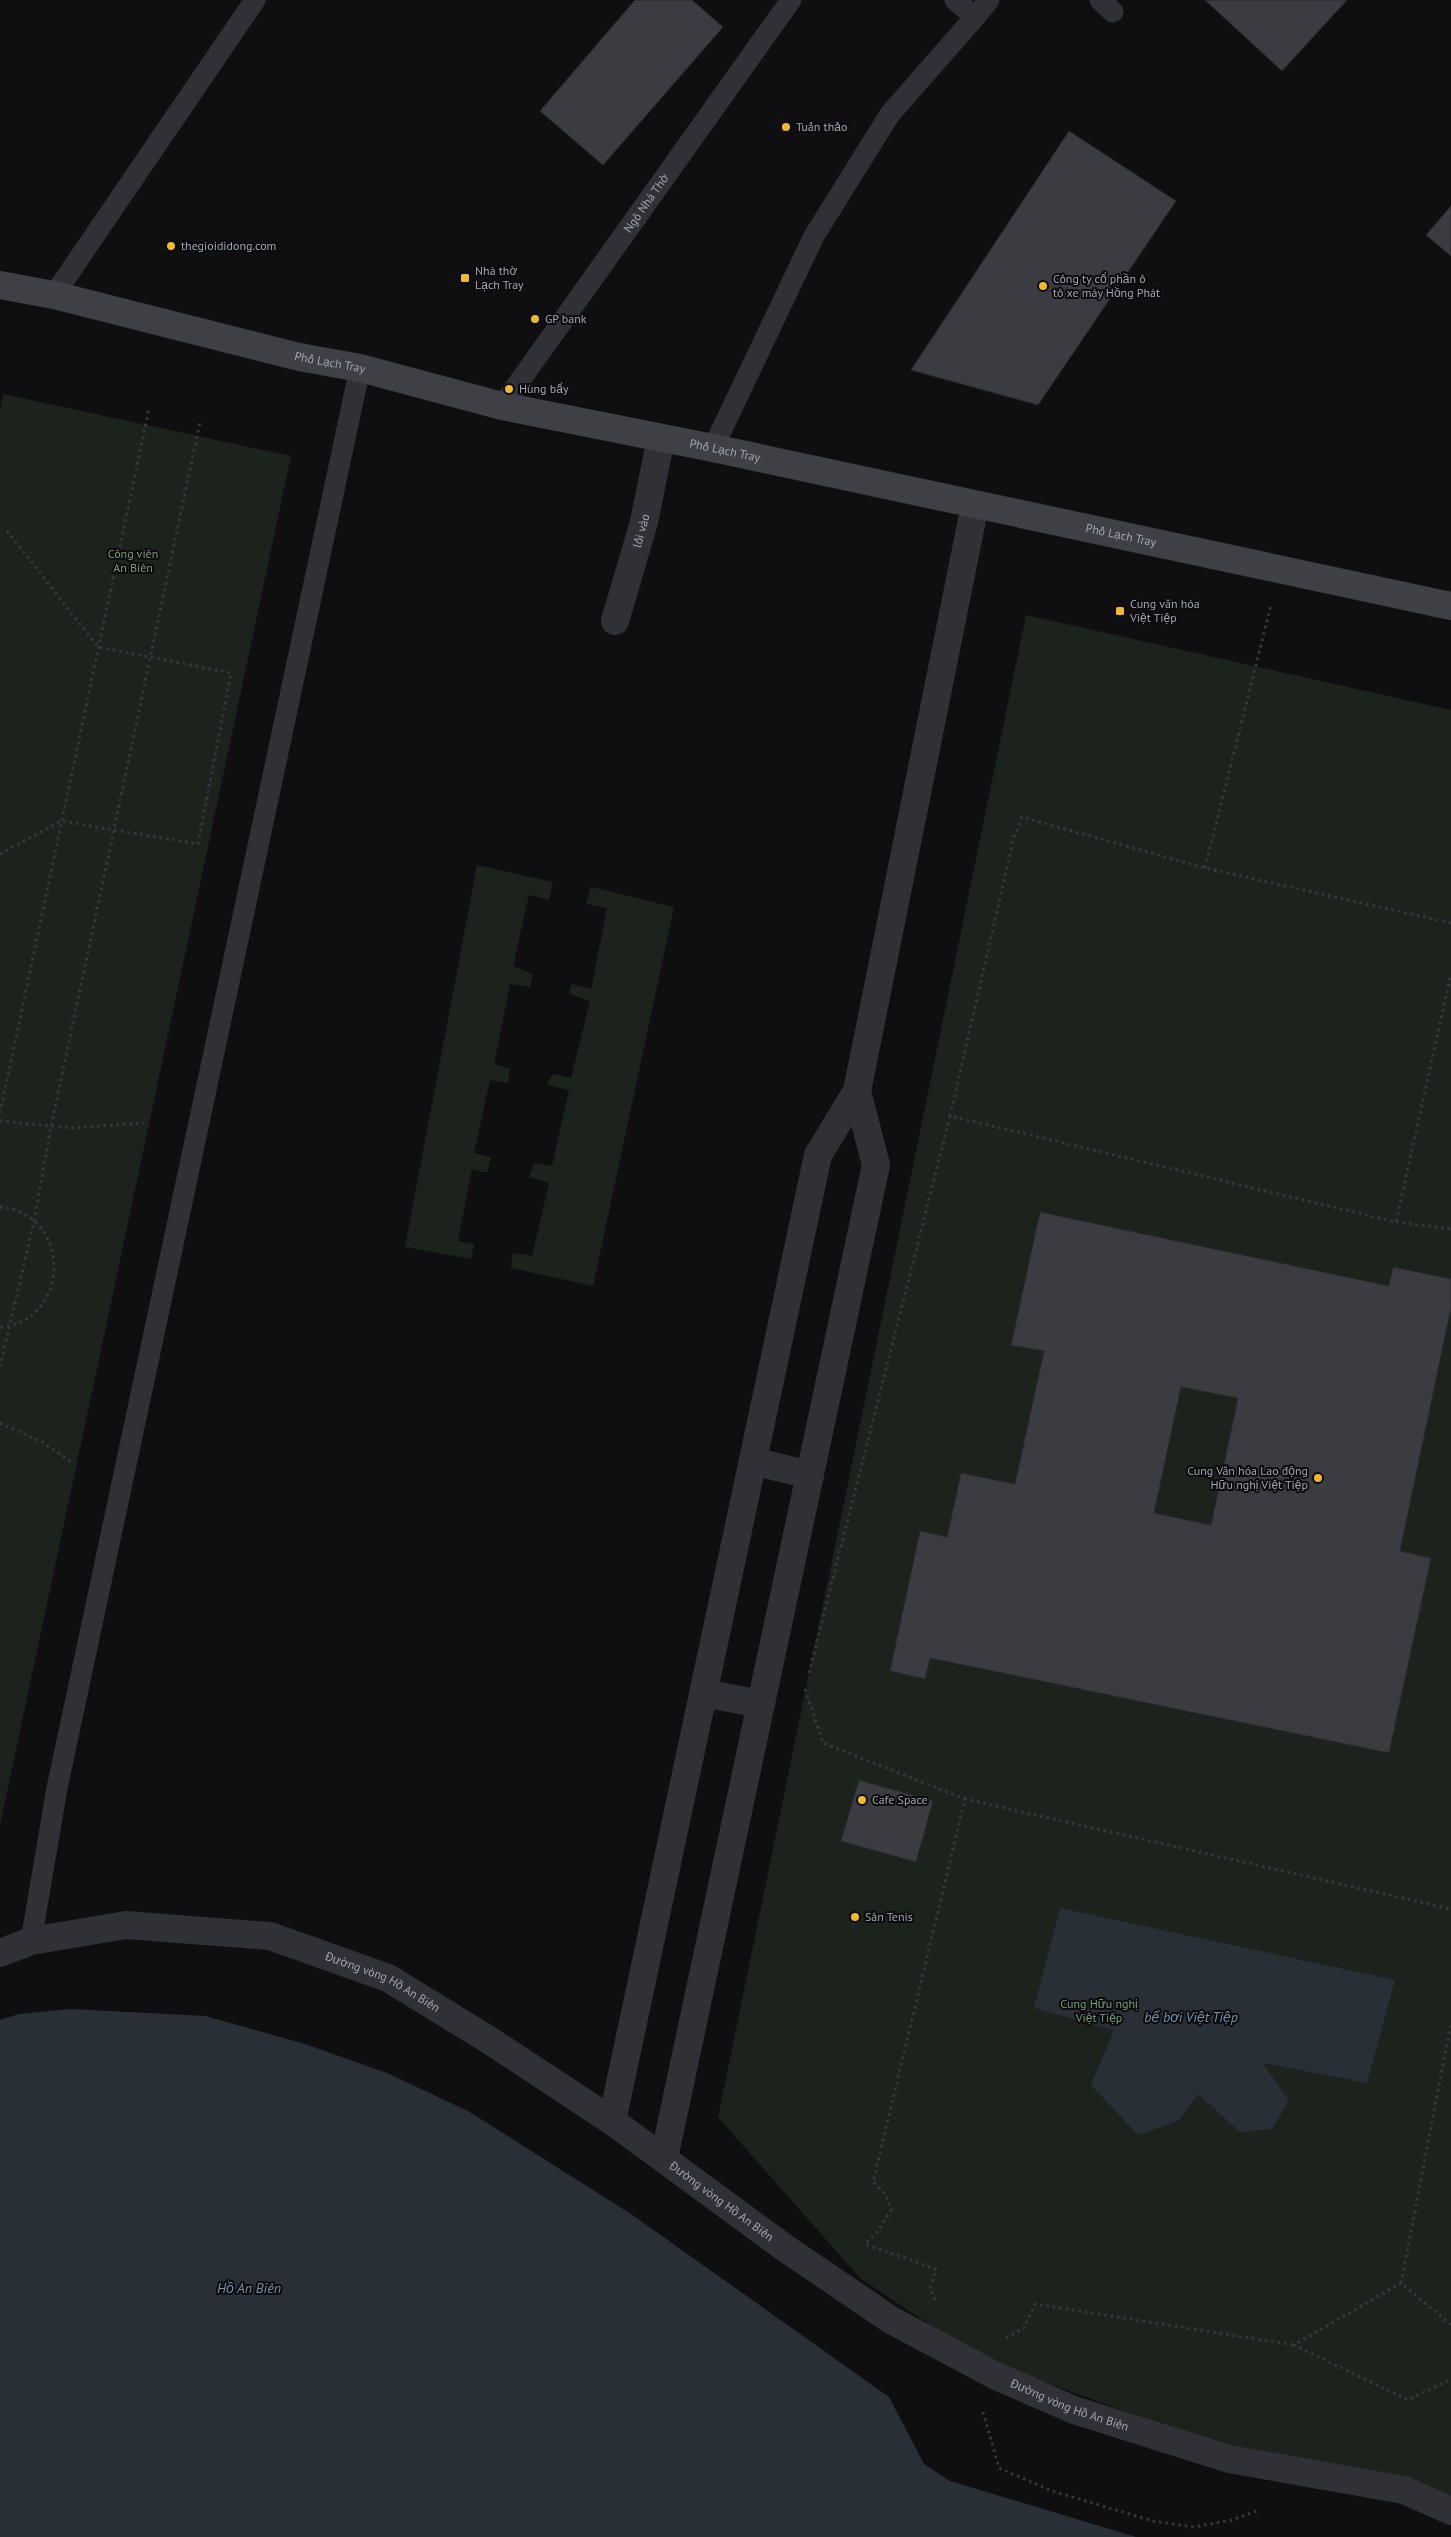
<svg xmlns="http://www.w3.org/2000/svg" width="1451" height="2537" font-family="'PT Sans',sans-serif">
	<rect width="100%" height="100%" fill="#0f0f11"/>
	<g fill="#1c231d">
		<polygon points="3,394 291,456 0,1825 0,411"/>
		<polygon points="1026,615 1451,710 1451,2496 1235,2451 981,2359 860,2278 718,2117"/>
		<polygon points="477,865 553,882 549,900 529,895 513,966 533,974 530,987 510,984 494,1064 510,1069 508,1083 490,1080 474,1153 491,1157 487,1173 472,1169 458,1241 474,1244 471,1259 405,1247"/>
		<polygon points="591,887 674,907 593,1286 511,1268 513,1253 532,1256 549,1183 529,1177 534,1163 552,1166 569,1090 547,1085 553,1074 571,1078 590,1001 569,994 571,984 591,989 607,908 586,904"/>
	</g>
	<g fill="#282f36">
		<polygon points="1060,1908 1395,1980 1367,2083 1263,2063 1289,2101 1272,2129 1240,2132 1198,2094 1178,2121 1138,2135 1091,2085 1114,2030 1034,2008"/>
		<polygon points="71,2009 205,2016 305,2044 387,2073 468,2111 631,2214 889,2397 924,2464 950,2481 1136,2537 0,2537 0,2020 19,2014"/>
	</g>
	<g fill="#3b3c41" stroke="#2a292d" fill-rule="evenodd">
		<polygon points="635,0 692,0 723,27 603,165 540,111"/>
		<polygon points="1205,0 1347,0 1282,71"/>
		<polygon points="1069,131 1176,201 1038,405 911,370"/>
		<polygon points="1451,206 1451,256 1426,235"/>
		<path d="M 1040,1212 L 1389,1286 L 1393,1267 L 1451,1279 L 1451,1308 L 1400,1551 L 1431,1558 L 1389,1753 L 930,1658 L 925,1679 L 890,1671 L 920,1531 L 947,1537 L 961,1473 L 1015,1484 L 1044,1351 L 1011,1345 ZM 1181,1387 L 1238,1398 L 1211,1525 L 1154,1513 Z"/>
		<polygon points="859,1780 933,1801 916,1862 841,1841"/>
	</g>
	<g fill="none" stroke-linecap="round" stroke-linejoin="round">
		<g stroke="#36383d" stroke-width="3" stroke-dasharray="2.5 4" stroke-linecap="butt">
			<polyline points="0,854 61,821 198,844 231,673 98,647 5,528"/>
			<polyline points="1205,868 1271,605"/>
			<polyline points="1451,923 1205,868 1022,817 1014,837 950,1116 1396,1222 1451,974"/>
			<polyline points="0,1113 149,409"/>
			<polyline points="0,1121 72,1128 144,1123"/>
			<path d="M 0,1207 C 73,1213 71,1322 0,1327"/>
			<polyline points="1396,1222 1451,1229"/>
			<polyline points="0,1367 34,1221 51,1127 200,422"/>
			<polyline points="0,1423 42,1442 73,1463"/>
			<polyline points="809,1673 950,1116"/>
			<polyline points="805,1689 823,1743 965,1799"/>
			<polyline points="1401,2283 1451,2023"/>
			<polyline points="935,2300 930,2288 936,2269 865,2244 877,2232 891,2210 886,2195 873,2182 965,1799 1451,1909"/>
			<polyline points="1451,2325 1401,2283 1294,2345 1408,2400 1451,2379"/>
			<polyline points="1006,2338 1024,2328 1035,2304 1294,2345"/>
			<polyline points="983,2412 999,2468 1052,2491 1153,2521 1193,2527 1232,2520 1256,2511"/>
		</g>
		<g stroke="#303136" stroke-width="21">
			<polyline points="1100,0 1113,12"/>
			<polyline points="975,17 989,0"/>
			<polyline points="54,295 255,0"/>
			<path id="s1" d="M 502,406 L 791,0"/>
			<polyline points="713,448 814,236 890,114 975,17 955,0"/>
			<polyline points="31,1941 57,1788 360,368"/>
		</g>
		<path stroke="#303136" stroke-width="28" id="s2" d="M 615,621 L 644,522 L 661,438"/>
		<g stroke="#303136" stroke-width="28">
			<polyline points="753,1461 810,1475"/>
			<polyline points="703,1693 761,1704"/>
			<polyline points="612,2121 818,1155 857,1091 975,505"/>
			<polyline points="664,2158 876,1165 857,1091"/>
		</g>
		<path stroke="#303136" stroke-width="28" id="s3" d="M 0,1953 L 31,1941 L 126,1925 L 270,1936 L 388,1978 L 489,2040 L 612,2121 L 785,2248 L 891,2320 L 996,2376 L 1074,2410 L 1229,2459 L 1404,2490 L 1451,2511"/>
		<path stroke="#3e4046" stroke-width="28" id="s4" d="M 0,285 L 54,295 L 299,357 L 360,368 L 502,406 L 713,448 L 1451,606"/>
	</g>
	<g fill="#f3b826" stroke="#0b0a0c" stroke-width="2">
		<circle cx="786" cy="127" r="5"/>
		<circle cx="171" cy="246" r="5"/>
		<rect x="460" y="273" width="10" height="10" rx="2.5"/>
		<circle cx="1043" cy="286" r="5"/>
		<circle cx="535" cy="319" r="5"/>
		<circle cx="509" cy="389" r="5"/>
		<rect x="1115" y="606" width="10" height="10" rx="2.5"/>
		<circle cx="1318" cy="1478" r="5"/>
		<circle cx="862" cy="1800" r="5"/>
		<circle cx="855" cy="1917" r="5"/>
	</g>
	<g text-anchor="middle" stroke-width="4" stroke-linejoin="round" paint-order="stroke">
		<g font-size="12" fill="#a0a5b2" stroke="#0b0a0c" text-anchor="start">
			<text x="796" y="131">Tuấn thảo</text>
			<text x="181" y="250">thegioididong.com</text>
			<text x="475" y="275">Nhà thờ<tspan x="475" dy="14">Lạch Tray</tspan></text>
			<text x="1053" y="283">Công ty cổ phần ô<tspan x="1053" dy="14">tô xe máy Hồng Phát</tspan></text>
			<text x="545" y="323">GP bank</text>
			<text x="519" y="393">Hùng bẩy</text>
			<text x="1130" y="608">Cung văn hóa<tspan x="1130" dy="14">Việt Tiệp</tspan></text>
			<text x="1308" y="1475" text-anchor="end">Cung Văn hóa Lao động<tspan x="1308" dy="14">Hữu nghị Việt Tiệp</tspan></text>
			<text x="872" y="1804">Cafe Space</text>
			<text x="865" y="1921">Sân Tenis</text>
		</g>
		<g font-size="12" fill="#a0a5b2" stroke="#0b0a0c">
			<text dy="4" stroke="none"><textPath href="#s1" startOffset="249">Ngõ Nhà Thờ</textPath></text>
			<text dy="4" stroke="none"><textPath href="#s4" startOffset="339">Phố Lạch Tray</textPath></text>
			<text dy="4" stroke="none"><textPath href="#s4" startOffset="744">Phố Lạch Tray</textPath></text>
			<text dy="4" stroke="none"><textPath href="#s2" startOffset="94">lối vào</textPath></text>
			<text dy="4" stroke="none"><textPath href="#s4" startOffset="1149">Phố Lạch Tray</textPath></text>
			<text dy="4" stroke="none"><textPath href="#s3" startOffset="396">Đường vòng Hồ An Biên</textPath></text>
			<text dy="4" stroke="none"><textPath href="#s3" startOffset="801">Đường vòng Hồ An Biên</textPath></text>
			<text dy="4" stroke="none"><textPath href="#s3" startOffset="1206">Đường vòng Hồ An Biên</textPath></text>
		</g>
		<g font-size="12" fill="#779d7b" stroke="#0b0a0c">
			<text x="133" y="558">Công viên<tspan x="133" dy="14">An Biên</tspan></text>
			<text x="1099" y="2008">Cung Hữu nghị<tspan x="1099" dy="14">Việt Tiệp</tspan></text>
		</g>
		<g font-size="14" font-style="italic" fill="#7691ae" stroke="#0b0a0c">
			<text x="1191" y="2022">bể bơi Việt Tiệp</text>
			<text x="249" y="2293">Hồ An Biên</text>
		</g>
	</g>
</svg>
